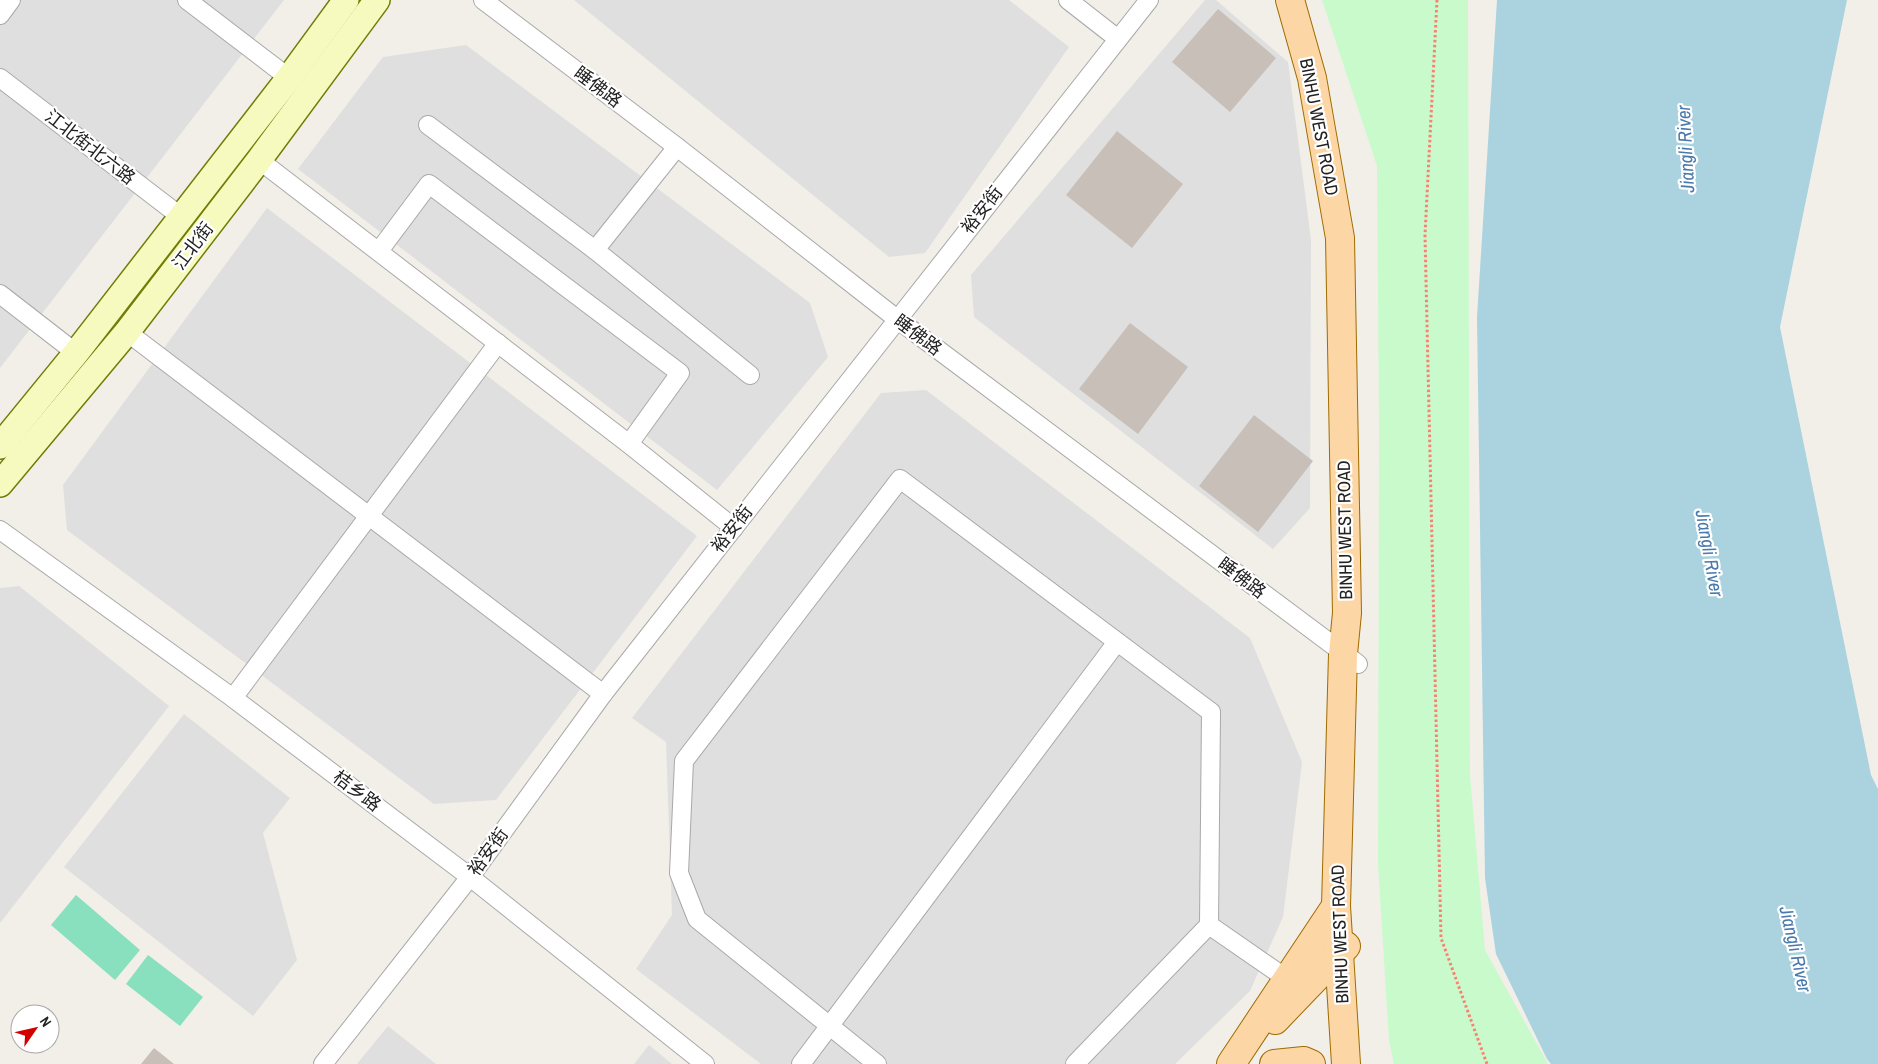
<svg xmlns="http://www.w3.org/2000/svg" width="1878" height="1064" font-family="'Archivo Narrow','Noto Sans SC',sans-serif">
	<rect width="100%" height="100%" fill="#f2efe9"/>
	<g fill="#e0dfdf">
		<polygon points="0,0 284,0 0,368"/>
		<polygon points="574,0 1009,0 1069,47 925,253 889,257"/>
		<polygon points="1205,0 1216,0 1288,62 1311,240 1310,508 1273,549 974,317 971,275"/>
		<polygon points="466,45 810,303 828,357 717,490 298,169 383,57"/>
		<polygon points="267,208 697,536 496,800 434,804 67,530 63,485"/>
		<polygon points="926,390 1250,638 1302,762 1283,917 1250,991 1175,1064 761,1064 636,969 672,915 666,742 632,718 881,393"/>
		<polygon points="19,586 169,706 0,923 0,588"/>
		<polygon points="184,714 290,798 263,833 297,960 253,1016 64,867"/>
		<polygon points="388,1026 436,1064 357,1064"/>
		<polygon points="649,1045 672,1064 634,1064"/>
	</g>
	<polygon fill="#c8facc" points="1322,0 1468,0 1470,775 1485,950 1548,1064 1394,1064 1389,1041 1378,865 1379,427 1377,166"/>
	<g fill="#88e0be">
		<polygon points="76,895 140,950 115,980 51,925"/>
		<polygon points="148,955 203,997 180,1026 126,984"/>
	</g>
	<polygon fill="#aad3df" points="1497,0 1847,0 1780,327 1871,775 1878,789 1878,1064 1551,1064 1547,1059 1496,954 1485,878 1477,317"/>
	<g fill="#c7bfb8">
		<polygon points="1218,9 1276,58 1230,112 1172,62"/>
		<polygon points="1117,131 1183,184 1132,248 1066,195"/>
		<polygon points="1130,323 1188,367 1138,434 1079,389"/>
		<polygon points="1254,415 1313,461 1258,532 1199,486"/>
		<polygon points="154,1048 174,1064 141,1064"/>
	</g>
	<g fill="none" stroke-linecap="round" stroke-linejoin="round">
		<g stroke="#a9a9a9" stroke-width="20">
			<g id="street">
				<polyline points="187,0 289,78"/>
				<polyline points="483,0 677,147 897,319 1358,664"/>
				<polyline points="1068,0 1118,39"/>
				<polyline points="0,15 11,0"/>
				<polyline points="0,78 180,216"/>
				<polyline points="428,125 595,250 750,375"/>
				<polyline points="259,160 629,444 734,528"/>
				<polyline points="595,250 677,147"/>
				<polyline points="379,251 429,184 680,373 629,444"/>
				<polyline points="0,294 76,353"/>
				<polyline points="127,332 603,694"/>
				<polyline points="0,530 233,698 470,877 705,1064"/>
				<polyline points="233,698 498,343"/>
				<polyline points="1209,925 1287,979"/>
				<polyline points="323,1064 470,877 603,694 1149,0"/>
				<polyline points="801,1064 1117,642"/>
				<polyline points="877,1064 697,919 679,873 684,761 900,479 1211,712 1209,925 1075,1064"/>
			</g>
		</g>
		<g stroke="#707d05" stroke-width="28">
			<g id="secondary">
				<polyline points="0,446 76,353 289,78 346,0"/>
				<polyline points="0,484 127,332 259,160 377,0"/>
			</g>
		</g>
		<g stroke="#a06b00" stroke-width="30">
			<g id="primary">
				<polyline points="1290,0 1312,78 1340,238 1347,613 1343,654 1336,906 1346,1064"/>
				<polyline points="1275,1020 1346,946"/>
				<polyline points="1231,1064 1336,906"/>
				<polyline points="1274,1064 1304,1061 1311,1064"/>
			</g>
		</g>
		<polyline stroke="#fa8072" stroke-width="3" stroke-dasharray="2.5 2.5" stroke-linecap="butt" points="1437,0 1425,235 1441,938 1487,1064"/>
		<use href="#street" stroke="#fff" stroke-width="18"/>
		<use href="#secondary" stroke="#f7fabf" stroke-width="25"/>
		<use href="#primary" stroke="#fcd6a4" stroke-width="28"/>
	</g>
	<g text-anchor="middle" stroke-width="4.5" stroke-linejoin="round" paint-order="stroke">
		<g font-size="18" fill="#222" stroke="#fff">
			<text transform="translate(598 87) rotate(37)" y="6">睡佛路</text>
			<text transform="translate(1319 127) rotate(79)" y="6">BINHU WEST ROAD</text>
			<text transform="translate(90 147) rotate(38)" y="6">江北街北六路</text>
			<text transform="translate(982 210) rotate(-52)" y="6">裕安街</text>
			<text transform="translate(193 246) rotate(-53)" y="6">江北街</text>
			<text transform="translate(918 335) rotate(37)" y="6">睡佛路</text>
			<text transform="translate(732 529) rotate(-52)" y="6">裕安街</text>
			<text transform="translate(1345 530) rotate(-91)" y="6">BINHU WEST ROAD</text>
			<text transform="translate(1242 578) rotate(37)" y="6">睡佛路</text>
			<text transform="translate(357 791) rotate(37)" y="6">桔乡路</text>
			<text transform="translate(488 852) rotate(-54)" y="6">裕安街</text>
			<text transform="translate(1340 934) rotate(-92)" y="6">BINHU WEST ROAD</text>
		</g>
		<g font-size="19" font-style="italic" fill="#4a7aab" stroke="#fff">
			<text transform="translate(1685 149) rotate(-93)" y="7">Jiangli River</text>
			<text transform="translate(1710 553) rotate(80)" y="7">Jiangli River</text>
			<text transform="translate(1796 949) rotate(77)" y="7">Jiangli River</text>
		</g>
	</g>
	<g transform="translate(35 1029) rotate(56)"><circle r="24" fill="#ffffff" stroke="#a7a7a7"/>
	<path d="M0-4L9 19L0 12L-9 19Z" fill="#d40000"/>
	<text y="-8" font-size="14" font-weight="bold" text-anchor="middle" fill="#222222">N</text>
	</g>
</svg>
